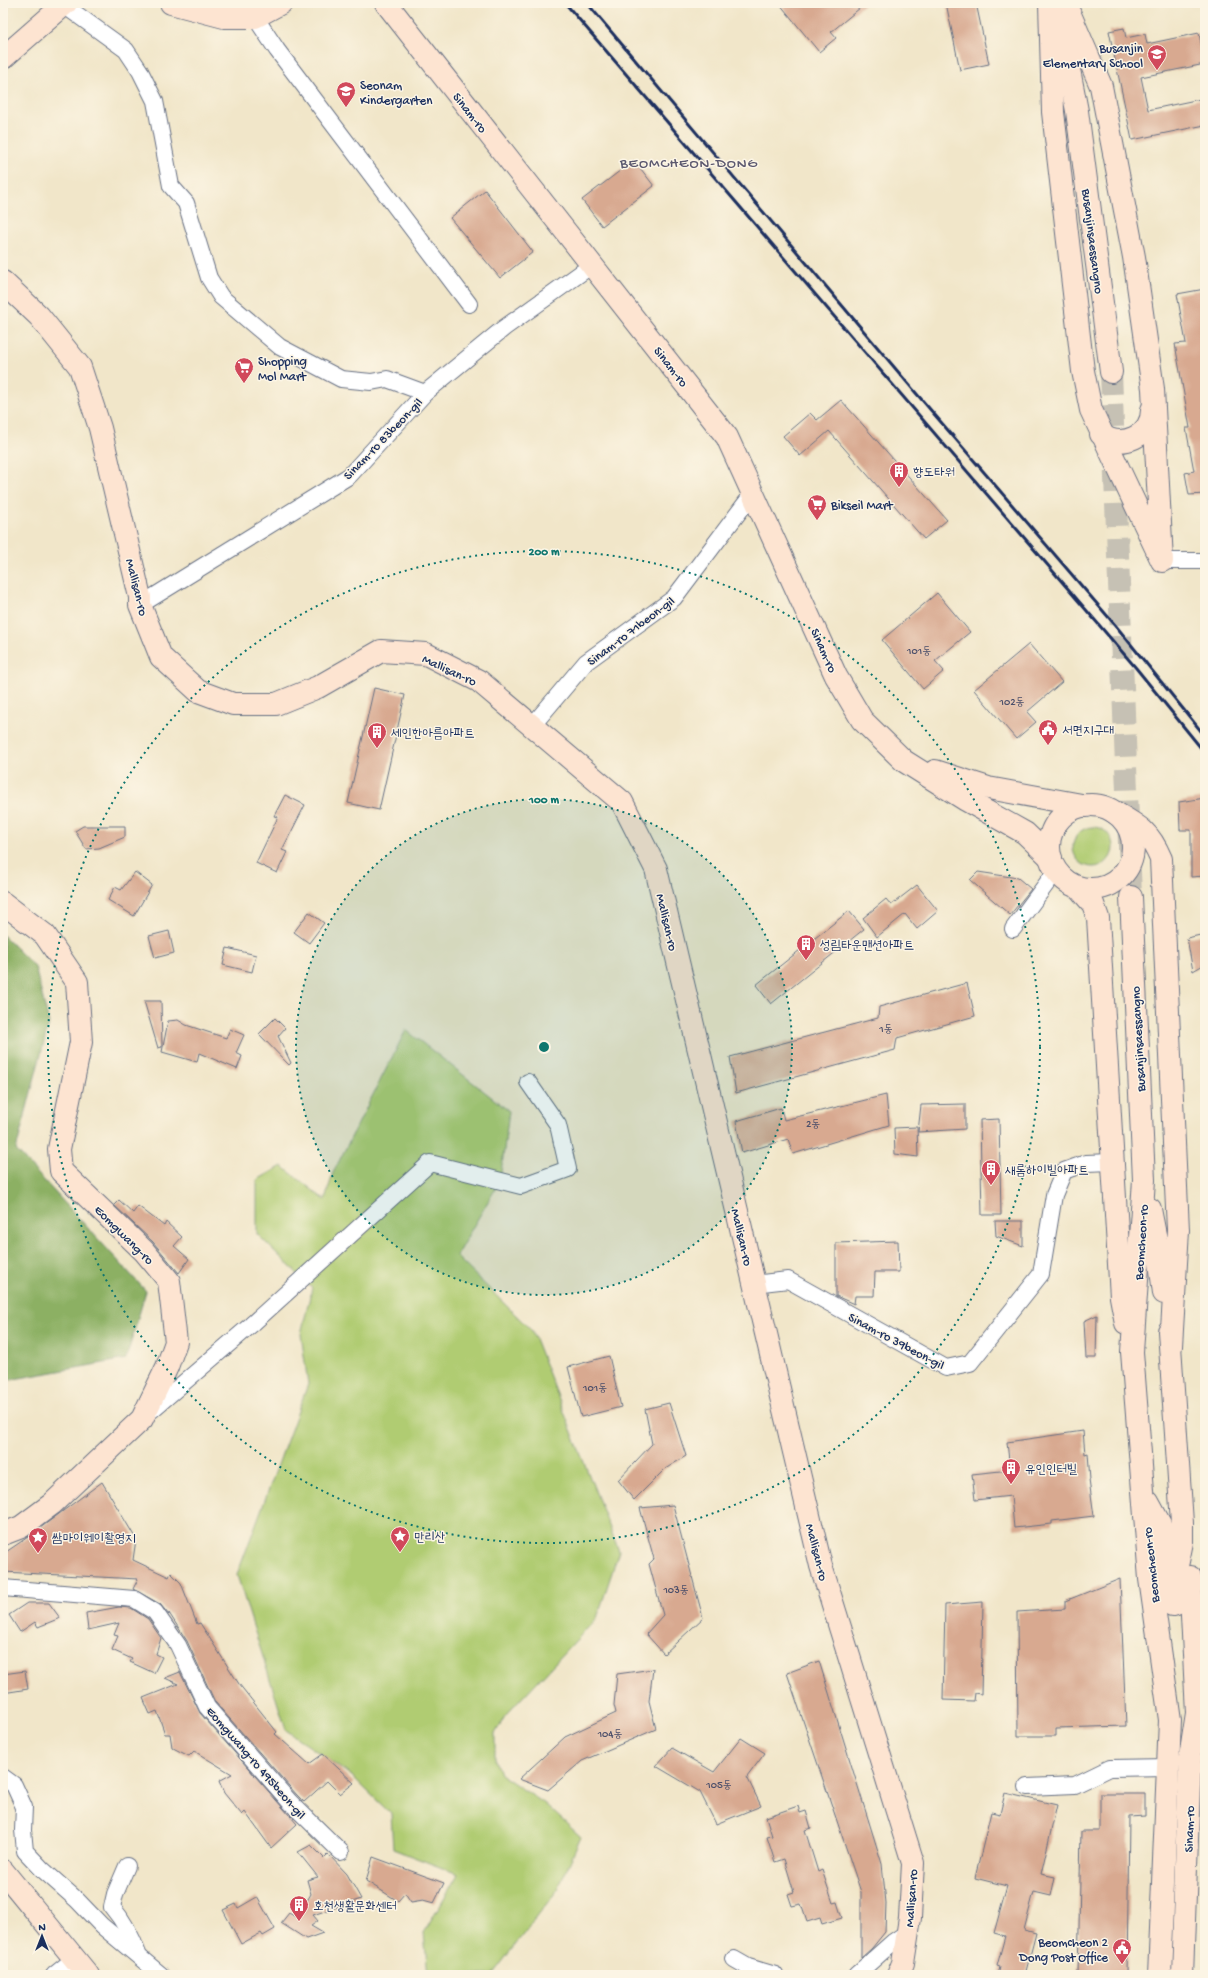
<svg xmlns="http://www.w3.org/2000/svg" width="1208" height="1978" font-family="'Gochi Hand','Poor Story',sans-serif">
	<rect width="100%" height="100%" fill="#fcf5e5"/>
	<filter id="ink" filterUnits="userSpaceOnUse"><feTurbulence type="fractalNoise" baseFrequency=".025" numOctaves="2"/><feDisplacementMap in="SourceGraphic" scale="8" xChannelSelector="R" yChannelSelector="G"/><feConvolveMatrix kernelMatrix="1 2 1 2 8 2 1 2 1" color-interpolation-filters="sRGB"/></filter>
	<filter id="wash" filterUnits="userSpaceOnUse"><feTurbulence type="fractalNoise" baseFrequency=".012" numOctaves="4" result="noise"/><feDisplacementMap in="SourceGraphic" scale="16" xChannelSelector="R" yChannelSelector="G"/><feGaussianBlur stdDeviation="0.9" result="paint"/><feColorMatrix in="noise" values="0 0 0 0 0 0 0 0 0 0 0 0 0 0 0 0 0 1.4 0 .05"/><feComposite in="paint" operator="in"/></filter>
	<g filter="url(#wash)">
		<rect width="100%" height="100%" fill="#f1e6c9"/>
		<g fill="#b0cc72" stroke="#667e68">
			<circle cx="1093" cy="847" r="20"/>
			<polygon points="406,1030 509,1111 500,1181 456,1256 532,1331 619,1551 597,1618 505,1716 495,1734 495,1760 500,1774 545,1804 581,1837 558,1889 492,1975 428,1975 424,1933 458,1874 393,1849 391,1814 353,1777 286,1730 237,1575 308,1384 301,1334 312,1288 257,1234 257,1180 282,1166 325,1200 333,1173"/>
		</g>
		<polygon fill="#8cb064" stroke="#547061" points="3,935 35,967 49,1023 16,1150 146,1291 126,1359 3,1381"/>
		<g id="blocks">
			<g fill="#d8a990">
				<polygon points="779,3 866,3 831,32 836,38 819,52"/>
				<polygon points="946,3 976,3 989,64 960,70"/>
				<polygon points="1124,28 1126,38 1145,34 1147,44 1199,33 1205,64 1141,77 1148,110 1205,98 1205,125 1132,140 1109,31"/>
				<polygon points="634,160 654,186 602,226 582,200"/>
				<polygon points="485,190 533,252 500,278 450,218"/>
				<polygon points="1205,289 1205,494 1189,495 1185,473 1194,471 1186,428 1190,428 1175,344 1186,343 1177,294"/>
				<polygon points="841,400 947,520 924,539 829,431 800,456 783,436 810,413 817,420"/>
				<polygon points="937,593 970,632 935,661 944,671 923,689 882,640"/>
				<polygon points="1029,644 1062,682 1027,712 1036,722 1016,739 974,690"/>
				<polygon points="374,688 405,695 379,810 348,803"/>
				<polygon points="285,795 305,805 282,850 287,852 277,873 256,863 278,817 274,816"/>
				<polygon points="1205,798 1205,876 1191,877 1191,830 1180,830 1179,802"/>
				<polygon points="83,826 125,826 125,837 99,848 86,849 75,831"/>
				<polygon points="135,872 152,885 134,916 108,900 115,887 121,890"/>
				<polygon points="978,872 1018,878 1031,889 1010,915 970,880"/>
				<polygon points="917,885 938,911 917,929 905,914 877,937 863,918 886,899 891,905"/>
				<polygon points="849,911 864,929 771,1004 756,985"/>
				<polygon points="309,912 324,923 309,943 294,932"/>
				<polygon points="169,931 174,953 155,958 149,936"/>
				<polygon points="1205,934 1205,964 1193,971 1187,938"/>
				<polygon points="227,948 256,955 252,972 223,965"/>
				<polygon points="967,983 975,1016 897,1038 895,1050 736,1093 730,1057 878,1018 879,1007"/>
				<polygon points="144,1001 161,1001 162,1047 158,1048"/>
				<polygon points="275,1018 285,1028 278,1036 291,1063 289,1065 259,1034"/>
				<polygon points="178,1020 186,1025 226,1038 230,1029 244,1035 236,1053 242,1056 237,1069 199,1053 197,1062 162,1052 168,1021"/>
				<polygon points="886,1095 889,1125 793,1154 788,1139 742,1153 736,1121 781,1108 784,1120"/>
				<polygon points="965,1104 965,1129 918,1132 921,1105"/>
				<polygon points="999,1119 1001,1215 982,1215 980,1120"/>
				<polygon points="917,1127 918,1157 895,1154 894,1128"/>
				<polygon points="119,1200 133,1213 138,1206 164,1226 166,1222 182,1237 174,1246 189,1259 179,1273 153,1242 114,1205"/>
				<polygon points="995,1221 1023,1221 1023,1246 996,1236"/>
				<polygon points="898,1241 899,1272 875,1272 874,1296 855,1296 854,1304 836,1296 836,1243"/>
				<polygon points="1097,1315 1096,1358 1086,1358 1084,1321"/>
				<polygon points="609,1356 621,1407 581,1417 568,1367"/>
				<polygon points="669,1403 686,1456 665,1469 634,1500 618,1480 652,1444 645,1409"/>
				<polygon points="1083,1431 1085,1454 1088,1453 1090,1480 1089,1480 1094,1516 1052,1521 1052,1524 1014,1528 1011,1496 975,1500 972,1474 1010,1470 1007,1442"/>
				<polygon points="102,1482 136,1539 133,1560 169,1577 171,1573 181,1583 197,1624 200,1623 239,1684 277,1732 275,1734 309,1764 323,1754 354,1783 340,1794 327,1781 304,1802 297,1795 215,1702 187,1641 169,1613 169,1615 160,1604 133,1589 138,1579 3,1572 3,1554 28,1537"/>
				<polygon points="673,1505 703,1618 664,1654 646,1634 663,1615 649,1564 654,1559 640,1508"/>
				<polygon points="1120,1579 1126,1726 1056,1728 1056,1736 1018,1736 1017,1612 1065,1609 1065,1601"/>
				<polygon points="983,1602 981,1694 975,1693 974,1701 943,1700 945,1605"/>
				<polygon points="27,1603 49,1603 60,1618 38,1627 35,1622 20,1632 9,1615"/>
				<polygon points="119,1607 131,1608 148,1619 161,1638 156,1654 162,1657 154,1673 130,1662 132,1659 112,1650 118,1636 114,1635 119,1623 88,1630 86,1613"/>
				<polygon points="819,1661 882,1864 886,1903 885,1932 872,1948 861,1958 861,1892 787,1673"/>
				<polygon points="653,1669 649,1701 656,1729 582,1761 548,1790 519,1779 565,1737 616,1713 614,1705 617,1674"/>
				<polygon points="25,1671 28,1689 3,1693 3,1674"/>
				<polygon points="180,1672 200,1713 297,1824 271,1848 245,1812 242,1815 224,1793 219,1781 232,1774 194,1751 189,1756 175,1749 172,1747 170,1734 165,1734 157,1711 150,1714 143,1698 178,1684 165,1678"/>
				<polygon points="741,1738 765,1753 747,1777 761,1806 716,1824 700,1792 656,1766 672,1748 714,1772"/>
				<polygon points="1005,1793 1057,1805 1041,1874 1055,1877 1051,1896 1034,1892 1024,1930 1036,1933 1025,1975 998,1975 1000,1967 997,1966 1005,1936 994,1933 1007,1886 975,1878 991,1812 1000,1814"/>
				<polygon points="1100,1794 1145,1794 1145,1816 1129,1817 1127,1975 1078,1975 1081,1831 1100,1831"/>
				<polygon points="798,1806 800,1813 806,1811 811,1828 805,1830 818,1872 822,1870 833,1903 837,1902 842,1918 822,1924 820,1918 807,1922 801,1904 792,1906 788,1894 794,1892 784,1859 775,1862 767,1837 772,1836 766,1817"/>
				<polygon points="311,1845 324,1858 328,1854 347,1874 361,1899 313,1915 318,1921 311,1926 323,1933 306,1939 281,1923 289,1913 297,1918 311,1894 307,1880 318,1877 298,1852"/>
				<polygon points="373,1857 444,1883 434,1903 423,1900 411,1902 405,1893 398,1901 366,1881"/>
				<polygon points="257,1897 275,1929 263,1936 261,1933 241,1944 223,1910 236,1904 238,1908"/>
			</g>
		</g>
	</g>
	<g filter="url(#ink)">
		<use href="#blocks" fill-opacity="0" stroke="#666f83" stroke-width="1"/>
		<g fill="none" stroke-linecap="round" stroke-linejoin="round">
			<polyline stroke="#c6c1b4" stroke-width="22" stroke-dasharray="22 11" stroke-linecap="butt" points="1111,372 1131,897"/>
			<g stroke="#666f83" stroke-width="18">
				<g id="street">
					<polyline points="61,3 126,50 140,71 155,101 171,186 186,203 209,278 221,297 280,347 341,379 371,382 387,379 425,393"/>
					<polyline points="255,17 277,50 469,304"/>
					<polyline points="1162,561 1205,561"/>
					<polyline points="140,605 349,476 425,393 504,328 592,265"/>
					<polyline points="532,726 586,662 674,598 754,492"/>
					<polyline points="1013,929 1056,871"/>
					<polyline points="754,1284 788,1280 946,1368 970,1363 1041,1274 1054,1195 1064,1171 1086,1163 1112,1162"/>
					<polyline points="146,1415 251,1325 430,1163 521,1186 568,1169 558,1125 528,1082"/>
					<polyline points="3,1588 134,1599 155,1612 178,1645 207,1707 290,1802 341,1852"/>
					<polyline points="3,1777 14,1785 24,1807 23,1830 25,1851 42,1869 77,1900 102,1926 161,1975"/>
					<polyline points="1027,1787 1075,1785 1110,1768 1169,1767"/>
					<path d="M 127,1866 L 115,1894 L 112,1907 C 124,1921 132,1937 138,1954"/>
					<polyline points="734,1959 748,1967 775,1975"/>
					<polyline points="54,1975 74,1959"/>
					<polyline points="856,1975 893,1942 908,1932"/>
				</g>
			</g>
			<g stroke="#666f83" stroke-width="24">
				<g id="secondary">
					<polyline points="171,3 224,17 255,17 281,3"/>
					<polyline points="386,3 727,437 836,676 862,720 904,761 966,800 1025,833 1051,858"/>
					<polyline points="1050,3 1053,112 1083,371 1091,410 1162,561 1153,389 1134,257 1101,86 1065,3"/>
					<polyline points="1061,28 1077,111 1111,372"/>
					<polyline points="3,58 66,3"/>
					<polyline points="3,282 39,316 80,367 100,428 140,597 140,605 161,657 198,691 233,704 276,704 318,687 381,651 426,654 479,681 622,802 656,869 821,1566 913,1863 910,1918 903,1963 898,1975"/>
					<path d="M 1101,434 C 1121,450 1152,436 1152,410"/>
					<polyline points="935,771 988,788 1087,806"/>
					<circle cx="1091" cy="847" r="42"/>
					<path d="M 1114,812 C 1139,826 1149,831 1161,859 L 1178,1230 L 1171,1346"/>
					<polyline points="1079,888 1093,904 1098,918 1121,1297 1126,1323"/>
					<polyline points="1131,897 1144,1180 1132,1352 1150,1579 1170,1720 1159,1975"/>
					<polyline points="3,903 45,935 77,982 81,1042 59,1149 61,1171 144,1251 169,1281 176,1342 167,1367 142,1419 52,1504 21,1527 3,1534"/>
					<polyline points="1150,1209 1159,1255 1164,1293"/>
					<polyline points="1148,1502 1160,1524 1165,1548 1168,1598 1172,1605 1175,1604 1179,1598 1177,1566 1182,1542 1182,1523 1169,1331"/>
					<polyline points="3,1871 88,1975"/>
					<polyline points="1182,1975 1190,1758 1197,1713 1190,1577"/>
				</g>
			</g>
			<use href="#street" stroke="#fff" stroke-width="16"/>
			<use href="#secondary" stroke="#fde4d1" stroke-width="22"/>
			<g stroke="#1b2f5e" stroke-width="3">
				<polyline points="565,3 1136,668 1205,753"/>
				<polyline points="587,3 916,393 1116,626 1205,736"/>
			</g>
		</g>
	</g>
	<circle cx="544" cy="1047" r="248" fill="#0f766e" fill-opacity=".12"/>
	<g fill="none" stroke="#0f766e" stroke-width="2" stroke-dasharray="2 4">
		<circle cx="544" cy="1047" r="248"/>
		<circle cx="544" cy="1047" r="496"/>
	</g>
	<defs>
		<g id="school-pin" transform="scale(1)"><path d="M0 17L-7.5 6A9.5 9.5 0 1 1 7.5 6Z" fill="#d1495b" stroke="#fcf5e5"/><path d="M0-5L7-2L0 1L-7-2ZM-4 1L0 2.5L4 1V4Q0 6-4 4Z" fill="#fff"/></g>
		<g id="supermarket-pin" transform="scale(1)"><path d="M0 17L-7.5 6A9.5 9.5 0 1 1 7.5 6Z" fill="#d1495b" stroke="#fcf5e5"/><path d="M-6-5.5h2.5l.6 2H6L4.5 2H-2.5L-4.4-4H-6ZM-1.5 3.2a1.3 1.3 0 1 0 .1 0ZM3 3.2a1.3 1.3 0 1 0 .1 0Z" fill="#fff"/></g>
		<g id="building-pin" transform="scale(1)"><path d="M0 17L-7.5 6A9.5 9.5 0 1 1 7.5 6Z" fill="#d1495b" stroke="#fcf5e5"/><path d="M-4-6H4V6H1V3H-1V6H-4ZM-2.5-4.3h1.7v1.8h-1.7ZM.8-4.3h1.7v1.8H.8ZM-2.5-1h1.7V.8h-1.7ZM.8-1h1.7V.8H.8Z" fill="#fff"/></g>
		<g id="civic-pin" transform="scale(1)"><path d="M0 17L-7.5 6A9.5 9.5 0 1 1 7.5 6Z" fill="#d1495b" stroke="#fcf5e5"/><path d="M-.6-6.5H3V-4.5H.6V-3L4-1V1h2V6H-6V1h2V-1L-.6-3ZM-1.2 2.5V6h2.4V2.5Z" fill="#fff"/></g>
		<g id="sight-pin" transform="scale(1)"><path d="M0 17L-7.5 6A9.5 9.5 0 1 1 7.5 6Z" fill="#d1495b" stroke="#fcf5e5"/><path d="M0-6L1.8-2.2L6-1.7L2.9 1.2L3.7 5.4L0 3.3L-3.7 5.4L-2.9 1.2L-6-1.7L-1.8-2.2Z" fill="#fff"/></g>
	</defs>
	<g fill-rule="evenodd">
		<use href="#school-pin" x="1157" y="54"/>
		<use href="#school-pin" x="346" y="91"/>
		<use href="#supermarket-pin" x="244" y="367"/>
		<use href="#building-pin" x="899" y="471"/>
		<use href="#supermarket-pin" x="817" y="504"/>
		<use href="#civic-pin" x="1048" y="729"/>
		<use href="#building-pin" x="377" y="732"/>
		<use href="#building-pin" x="806" y="944"/>
		<use href="#building-pin" x="991" y="1169"/>
		<use href="#building-pin" x="1011" y="1468"/>
		<use href="#sight-pin" x="400" y="1536"/>
		<use href="#sight-pin" x="38" y="1537"/>
		<use href="#building-pin" x="299" y="1905"/>
		<use href="#civic-pin" x="1122" y="1948"/>
	</g>
	<g text-anchor="middle" stroke-width="3" stroke-linejoin="round" paint-order="stroke">
		<g font-size="11" fill="#4a4e6a">
			<text x="919" y="654">101동</text>
			<text x="1012" y="705">102동</text>
			<text x="886" y="1032">1동</text>
			<text x="813" y="1127">2동</text>
			<text x="595" y="1391">101동</text>
			<text x="676" y="1593">103동</text>
			<text x="610" y="1737">104동</text>
			<text x="719" y="1788">105동</text>
		</g>
		<g font-size="13" fill="#1b2f5e" stroke="#fcf5e5" text-anchor="start">
			<text x="1143" y="52" text-anchor="end">Busanjin<tspan x="1143" dy="15">Elementary School</tspan></text>
			<text x="360" y="89">Seonam<tspan x="360" dy="15">Kindergarten</tspan></text>
			<text x="258" y="365">Shopping<tspan x="258" dy="15">Mol Mart</tspan></text>
			<text x="913" y="476">향도타워</text>
			<text x="831" y="509">Bikseil Mart</text>
			<text x="1062" y="734">서면지구대</text>
			<text x="391" y="737">세인한아름아파트</text>
			<text x="820" y="949">성림타운맨션아파트</text>
			<text x="1005" y="1174">새롬하이빌아파트</text>
			<text x="1025" y="1473">유인인터빌</text>
			<text x="414" y="1541">만리산</text>
			<text x="52" y="1542">쌈마이웨이촬영지</text>
			<text x="313" y="1910">호천생활문화센터</text>
			<text x="1108" y="1946" text-anchor="end">Beomcheon 2<tspan x="1108" dy="15">Dong Post Office</tspan></text>
		</g>
		<g font-size="13" fill="#1b2f5e" stroke="#fcf5e5">
			<text transform="translate(471 112) rotate(52)" y="5">Sinam-ro</text>
			<text transform="translate(1094 241) rotate(83)" y="5">Busanjinsaessangno</text>
			<text transform="translate(672 366) rotate(52)" y="5">Sinam-ro</text>
			<text transform="translate(382 438) rotate(-46)" y="5">Sinam-ro 83beon-gil</text>
			<text transform="translate(138 587) rotate(76)" y="5">Mallisan-ro</text>
			<text transform="translate(630 630) rotate(-37)" y="5">Sinam-ro 71beon-gil</text>
			<text transform="translate(825 650) rotate(66)" y="5">Sinam-ro</text>
			<text transform="translate(450 669) rotate(25)" y="5">Mallisan-ro</text>
			<text transform="translate(668 922) rotate(77)" y="5">Mallisan-ro</text>
			<text transform="translate(1137 1039) rotate(-93)" y="5">Busanjinsaessangno</text>
			<text transform="translate(125 1234) rotate(45)" y="5">Eomgwang-ro</text>
			<text transform="translate(743 1237) rotate(77)" y="5">Mallisan-ro</text>
			<text transform="translate(1140 1242) rotate(-86)" y="5">Beomcheon-ro</text>
			<text transform="translate(897 1340) rotate(28)" y="5">Sinam-ro 39beon-gil</text>
			<text transform="translate(818 1552) rotate(76)" y="5">Mallisan-ro</text>
			<text transform="translate(1150 1565) rotate(-96)" y="5">Beomcheon-ro</text>
			<text transform="translate(257 1762) rotate(49)" y="5">Eomgwang-ro 495beon-gil</text>
			<text transform="translate(1188 1829) rotate(-88)" y="5">Sinam-ro</text>
			<text transform="translate(910 1898) rotate(-86)" y="5">Mallisan-ro</text>
		</g>
		<g font-size="15" letter-spacing="1" fill="#5d5a70" stroke="#fcf5e5">
			<text x="689" y="167">BEOMCHEON-DONG</text>
		</g>
	</g>
	<circle cx="544" cy="1047" r="6" fill="#0f766e" stroke="#fcf5e5" stroke-width="2"/>
	<g font-size="12" text-anchor="middle" font-weight="bold" fill="#0f766e" stroke="#fcf5e5" stroke-width="3" stroke-linejoin="round" paint-order="stroke">
		<text x="544" y="555">200 m</text>
		<text x="544" y="803">100 m</text>
	</g>
	<rect width="1208" height="1978" fill="none" stroke="#fcf5e5" stroke-width="16"/>
	<g transform="translate(42 1936)" stroke="#fcf5e5" stroke-width="3" paint-order="stroke">
	<path d="M0-3L7 15L0 10L-7 15Z" fill="#1b2f5e"/>
	<text y="-6" font-size="11" font-weight="bold" text-anchor="middle" fill="#1b2f5e">N</text>
	</g>
</svg>
